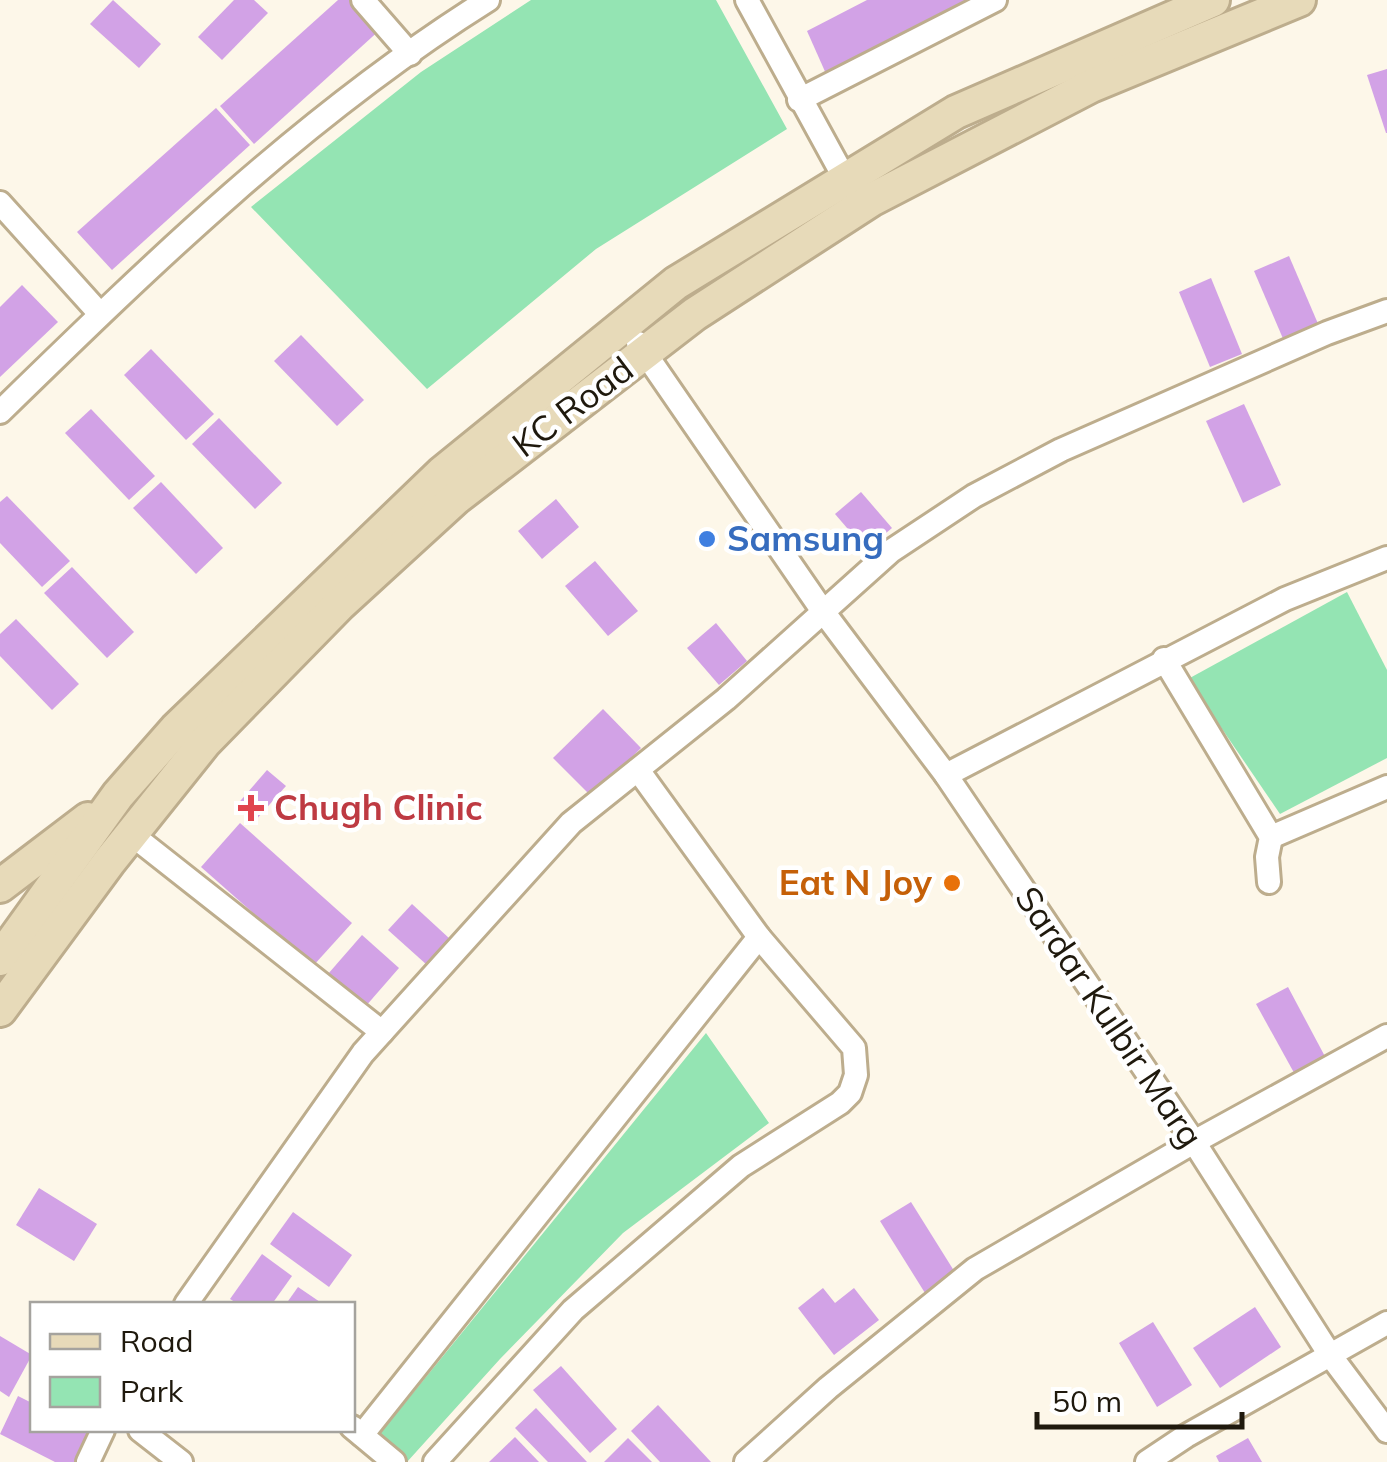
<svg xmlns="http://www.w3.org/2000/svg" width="1387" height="1462" font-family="Mulish,sans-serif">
	<rect width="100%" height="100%" fill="#fdf7e9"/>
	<g fill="#94e4b3">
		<polygon points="531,0 716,0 787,129 596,249 427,389 251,207 421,72"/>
		<polygon points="1347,592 1387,670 1387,758 1280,814 1188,679"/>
		<polygon points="706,1033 769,1123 623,1233 500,1359 407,1462 401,1462 373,1442"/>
	</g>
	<g fill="#d2a2e6">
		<polygon points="113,0 161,44 139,68 90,24"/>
		<polygon points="234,0 254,0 268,13 222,60 198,37"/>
		<polygon points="338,0 357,0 382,28 254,144 220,106"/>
		<polygon points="867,0 968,0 827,76 807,31"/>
		<polygon points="1387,69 1387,133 1386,133 1367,75"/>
		<polygon points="216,108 250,145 112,270 77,232"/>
		<polygon points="1289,256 1322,333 1287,348 1254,271"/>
		<polygon points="1211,278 1242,354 1210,367 1179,292"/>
		<polygon points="22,285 58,322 0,377 0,307"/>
		<polygon points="301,335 364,400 337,426 274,361"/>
		<polygon points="151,349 214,414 186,440 124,375"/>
		<polygon points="1244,404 1281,485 1243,503 1206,421"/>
		<polygon points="91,409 155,476 129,500 65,433"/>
		<polygon points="219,418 282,483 255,509 192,444"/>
		<polygon points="161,482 223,548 196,574 133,508"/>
		<polygon points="861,492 892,528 866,550 835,514"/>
		<polygon points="7,496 70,561 42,587 0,543 0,502"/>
		<polygon points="556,499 579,527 542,559 518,531"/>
		<polygon points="595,561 638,611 608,636 565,586"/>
		<polygon points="72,567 134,632 107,658 44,593"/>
		<polygon points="16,619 79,684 52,710 0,656 0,634"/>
		<polygon points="716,623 747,661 719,685 687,648"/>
		<polygon points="603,709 641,748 592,797 553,758"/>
		<polygon points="267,770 286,786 253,823 235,807"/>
		<polygon points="240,823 352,923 313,966 201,867"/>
		<polygon points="412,904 450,939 427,965 388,930"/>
		<polygon points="362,935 399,968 365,1007 328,974"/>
		<polygon points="1288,987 1329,1064 1298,1080 1256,1004"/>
		<polygon points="39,1188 97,1224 74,1261 16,1225"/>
		<polygon points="911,1202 956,1274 925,1293 880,1221"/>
		<polygon points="293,1212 352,1255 329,1287 270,1244"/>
		<polygon points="262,1254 292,1276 272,1304 238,1304 230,1299"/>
		<polygon points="298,1287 323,1304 286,1304"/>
		<polygon points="823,1288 835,1303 854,1288 879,1320 834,1355 798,1308"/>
		<polygon points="1255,1307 1281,1347 1220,1388 1193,1348"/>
		<polygon points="1153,1322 1192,1385 1157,1407 1119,1343"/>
		<polygon points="0,1336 32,1355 9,1397 0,1391"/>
		<polygon points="561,1366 617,1429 590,1453 533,1390"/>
		<polygon points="18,1396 32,1403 32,1430 90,1432 74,1462 55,1462 0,1434"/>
		<polygon points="658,1405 711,1462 660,1462 631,1431"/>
		<polygon points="536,1408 587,1462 548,1462 515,1428"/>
		<polygon points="515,1437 539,1462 489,1462"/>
		<polygon points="628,1438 652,1462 604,1462"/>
		<polygon points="1248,1438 1262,1462 1219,1462 1216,1456"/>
	</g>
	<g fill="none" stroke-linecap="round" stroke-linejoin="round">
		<g stroke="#bdad8d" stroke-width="28">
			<g id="street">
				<polyline points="363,0 410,54"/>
				<polyline points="747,0 851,190"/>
				<polyline points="799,100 995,0"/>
				<polyline points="0,203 100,314"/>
				<polyline points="638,343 822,610 946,775 1194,1142 1330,1355 1387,1431"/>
				<path d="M 0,412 C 153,263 306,114 488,0"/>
				<polyline points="1164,659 1271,837 1267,857 1269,882"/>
				<polyline points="946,775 1285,599 1387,558"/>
				<polyline points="131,834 382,1032"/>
				<polyline points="1271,837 1387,787"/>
				<polyline points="186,1304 363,1053 571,823 726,699 891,551 974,496 1061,450 1327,333 1387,311"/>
				<polyline points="352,1427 394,1462"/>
				<polyline points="140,1430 181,1462"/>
				<polyline points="362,1435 759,937"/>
				<polyline points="88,1462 103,1430"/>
				<polyline points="435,1462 573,1310 741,1166 840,1103 850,1093 856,1075 854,1048 759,937 638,770"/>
				<polyline points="746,1462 828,1388 975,1269 1194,1142 1387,1036"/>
				<polyline points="1147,1462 1186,1436 1387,1323"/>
			</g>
		</g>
		<g stroke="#bdad8d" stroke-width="38">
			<g id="secondary">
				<polyline points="0,886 88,819"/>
				<polyline points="0,959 118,795 176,729 442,473 676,283 956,112 1213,0"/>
				<polyline points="0,1010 109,862 205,742 339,605 456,498 695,314 871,200 1091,86 1299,0"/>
			</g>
		</g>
		<use href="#street" stroke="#fff" stroke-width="22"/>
		<use href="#secondary" stroke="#e7dab9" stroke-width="32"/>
	</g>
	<circle fill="#3f7fe0" stroke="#fff" stroke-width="4" cx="707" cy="539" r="10"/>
	<path fill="#e0444e" stroke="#fff" stroke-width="4" d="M246 793h10v10h10v10h-10v10h-10v-10h-10v-10h10z"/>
	<circle fill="#e8710a" stroke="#fff" stroke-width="4" cx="952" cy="883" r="10"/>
	<g text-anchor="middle" stroke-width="9" stroke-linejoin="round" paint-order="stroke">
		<g font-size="35" fill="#1f190d" stroke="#fff">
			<text transform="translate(573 407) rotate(-37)" y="12">KC Road</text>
			<text transform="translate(1109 1017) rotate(56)" y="12">Sardar Kulbir Marg</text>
		</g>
		<g font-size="35" font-weight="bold" fill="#366cbe" stroke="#fff" text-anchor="start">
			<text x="727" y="551">Samsung</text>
		</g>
		<g font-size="35" font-weight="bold" fill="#be3a42" stroke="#fff" text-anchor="start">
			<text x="274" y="820">Chugh Clinic</text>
		</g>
		<g font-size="35" font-weight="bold" fill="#c56008" stroke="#fff" text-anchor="end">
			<text x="932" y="895">Eat N Joy</text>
		</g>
	</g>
	<rect x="30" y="1302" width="325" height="130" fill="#ffffff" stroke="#a5a39e" stroke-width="2.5"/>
	<rect x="50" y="1334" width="50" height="15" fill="#e7dab9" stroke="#a5a39e" stroke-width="2.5"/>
	<text x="120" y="1352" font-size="30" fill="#1f190d">Road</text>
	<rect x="50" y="1377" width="50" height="30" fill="#94e4b3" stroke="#a5a39e" stroke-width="2.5"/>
	<text x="120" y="1402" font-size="30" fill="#1f190d">Park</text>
	<path d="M1037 1412v15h205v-15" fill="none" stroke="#1f190d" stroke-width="5"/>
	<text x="1052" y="1412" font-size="30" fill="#1f190d" stroke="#ffffff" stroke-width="8" paint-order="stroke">50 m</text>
</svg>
